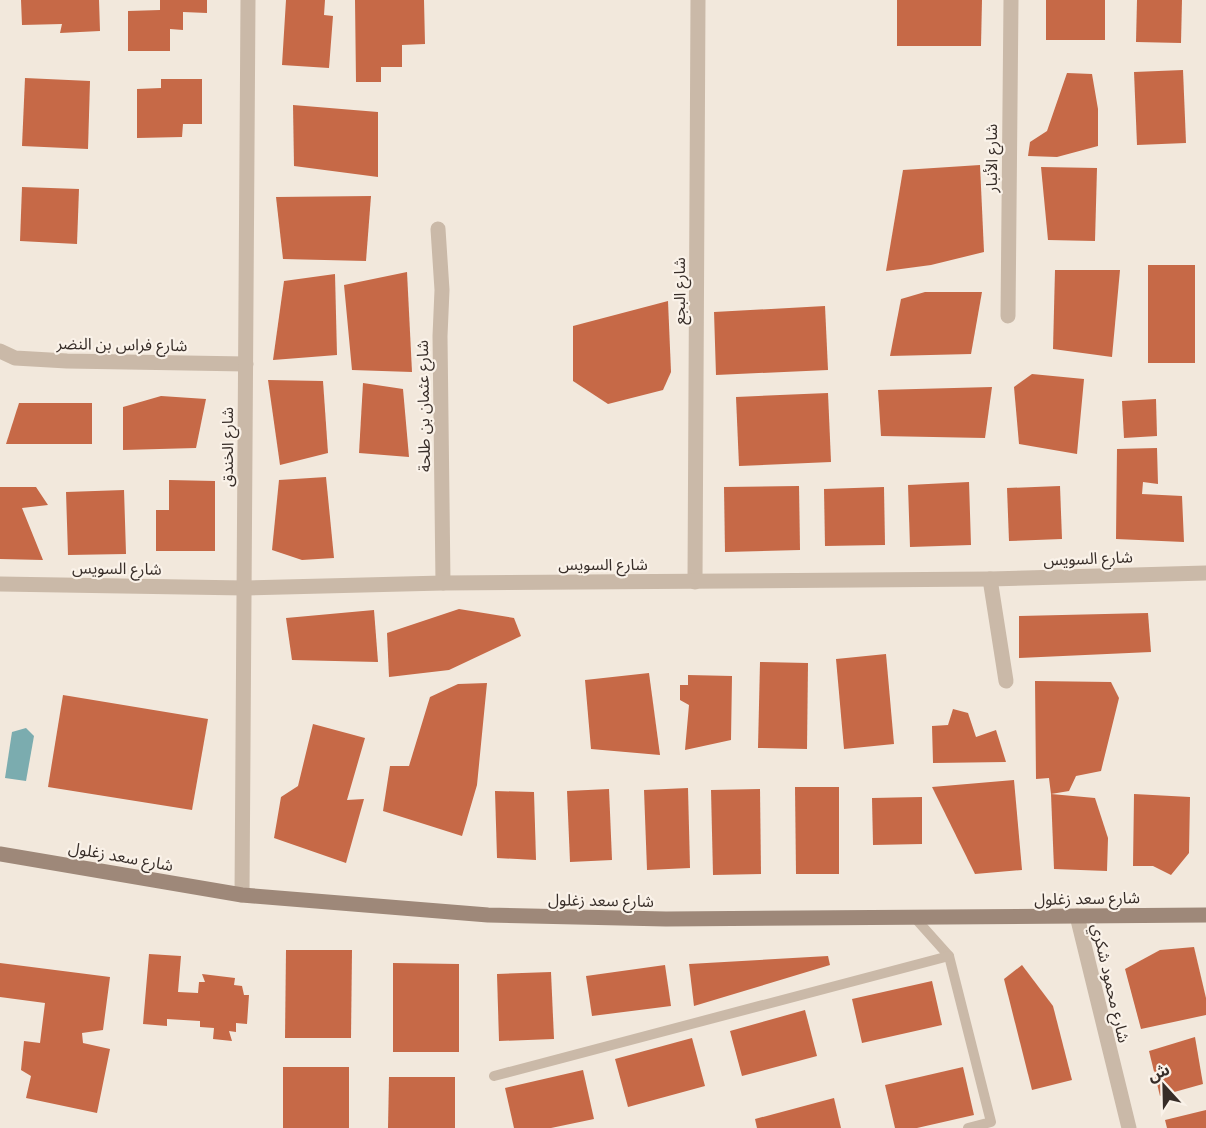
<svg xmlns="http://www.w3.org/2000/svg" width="1206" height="1128" font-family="'Noto Sans','Noto Sans Arabic',sans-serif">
	<rect width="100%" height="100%" fill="#f2e8dc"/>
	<polygon fill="#7bacaf" points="26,728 34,736 26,781 5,778 12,732"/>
	<g fill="#c66947">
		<polygon points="21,0 99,0 100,31 60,33 62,24 22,25"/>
		<polygon points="160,0 207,0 207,13 183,12 183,30 170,29 170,51 128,51 128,11 160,10"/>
		<polygon points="286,0 325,0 324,15 333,16 329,68 282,65"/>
		<polygon points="355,0 424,0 425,44 402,45 402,67 381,67 381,82 356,82"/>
		<polygon points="897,0 982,0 981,46 897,46"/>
		<rect x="1046" y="0" width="59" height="40"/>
		<polygon points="1137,0 1182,0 1181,43 1136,42"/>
		<polygon points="1183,70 1186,143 1137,145 1134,72"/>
		<polygon points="1067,73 1092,74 1098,109 1098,146 1057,157 1028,156 1030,142 1047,131"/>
		<polygon points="25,78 90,81 88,149 22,146"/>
		<polygon points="161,79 202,79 202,124 183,124 182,137 137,138 137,89 161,88"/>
		<polygon points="293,105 378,112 378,177 294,166"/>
		<polygon points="980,165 984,252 931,265 886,271 903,170"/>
		<polygon points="1041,167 1097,168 1095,241 1048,240"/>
		<polygon points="22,187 79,189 77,244 20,241"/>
		<polygon points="371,196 366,261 283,259 276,197"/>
		<rect x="1148" y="265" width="47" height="98"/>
		<polygon points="1055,270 1120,270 1112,357 1053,349"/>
		<polygon points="407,272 412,372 352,370 344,285"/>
		<polygon points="335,274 337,355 273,360 284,281"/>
		<polygon points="925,292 982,292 971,354 890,356 901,299"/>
		<polygon points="668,301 671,372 663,390 608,404 573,381 573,326"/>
		<polygon points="825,306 828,370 716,375 714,312"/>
		<polygon points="1032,374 1084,379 1077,454 1019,444 1014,387"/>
		<polygon points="268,380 323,381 328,453 280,465"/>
		<polygon points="363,383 403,389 409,457 359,453"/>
		<polygon points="992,387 985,438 881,436 878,390"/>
		<polygon points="828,393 831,462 739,466 736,397"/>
		<polygon points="161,396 206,399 196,448 123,450 123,407"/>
		<polygon points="1156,399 1157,436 1124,438 1122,401"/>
		<polygon points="19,403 92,403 92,444 6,444"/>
		<polygon points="1157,448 1158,484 1143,482 1142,494 1182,496 1184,542 1116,539 1117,449"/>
		<polygon points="326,477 334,558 302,560 272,550 279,480"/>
		<polygon points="169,480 215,481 215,551 156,551 156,510 169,510"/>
		<polygon points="969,482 971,545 910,547 908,485"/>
		<polygon points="799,486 800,550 725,552 724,487"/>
		<polygon points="1060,486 1062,539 1009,541 1007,488"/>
		<polygon points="0,487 36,487 48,505 22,508 43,560 0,559"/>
		<polygon points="884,487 885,545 825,546 824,489"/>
		<polygon points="124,490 126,554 68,555 66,492"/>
		<polygon points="459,609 514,618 521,636 449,670 389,677 387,633"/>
		<polygon points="374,610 378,662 292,660 286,618"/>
		<polygon points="1148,613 1151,652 1019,658 1019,616"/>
		<polygon points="886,654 894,744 844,749 836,659"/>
		<polygon points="760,662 808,663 807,749 758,748"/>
		<polygon points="649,673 660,755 591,749 585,680"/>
		<polygon points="688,675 732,676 731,740 685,750 689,705 680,700 680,685 688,685"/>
		<polygon points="1035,681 1111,682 1119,698 1101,771 1076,776 1069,791 1051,794 1049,778 1036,779"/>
		<polygon points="487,683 477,785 462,836 383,811 390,766 409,766 430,697 458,684"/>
		<polygon points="63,695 208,719 192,810 48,787"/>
		<polygon points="953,709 968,713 976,737 996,730 1006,762 933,763 932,726 948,725"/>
		<polygon points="313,724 365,738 347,800 364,799 346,863 274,838 281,797 298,786"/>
		<polygon points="1014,780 1022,870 975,874 932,787"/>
		<polygon points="795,787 839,787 839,874 796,874"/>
		<polygon points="688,788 690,868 647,870 644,790"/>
		<polygon points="609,789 612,860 570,862 567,791"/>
		<polygon points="760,789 761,874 713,875 711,790"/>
		<polygon points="495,791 534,792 536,860 497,858"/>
		<polygon points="1051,794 1095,798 1108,838 1107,871 1054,869"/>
		<polygon points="1134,794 1190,797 1189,853 1171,875 1153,866 1133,866"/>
		<polygon points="922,797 922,844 873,845 872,798"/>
		<polygon points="1194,947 1206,998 1206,1015 1141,1029 1125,969 1160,950"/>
		<polygon points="286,950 352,950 351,1038 285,1038"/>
		<polygon points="149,954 181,956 178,992 198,993 199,982 205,982 202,974 235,978 234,985 242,986 244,995 249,995 247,1024 236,1023 236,1032 229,1031 232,1041 213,1039 214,1028 200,1027 200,1021 167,1019 167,1026 143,1024"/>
		<polygon points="828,956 830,965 694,1006 689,964"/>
		<polygon points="0,963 110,977 103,1030 82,1033 83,1043 110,1049 97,1113 26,1098 31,1076 21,1070 24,1041 40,1043 45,1003 0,997"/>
		<polygon points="393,963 459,964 459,1052 393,1052"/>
		<polygon points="665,965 671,1006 592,1016 586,976"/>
		<polygon points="1022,965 1053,1006 1072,1080 1032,1090 1004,979"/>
		<polygon points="551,972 554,1039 499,1041 497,974"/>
		<polygon points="932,981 942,1025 862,1043 852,999"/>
		<polygon points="805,1010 817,1056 742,1076 730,1031"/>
		<polygon points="1195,1037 1203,1084 1160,1096 1149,1051"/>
		<polygon points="692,1038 705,1086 628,1107 615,1059"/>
		<rect x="283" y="1067" width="66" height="61"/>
		<polygon points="963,1067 974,1115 917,1128 895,1128 885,1085"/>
		<polygon points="583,1070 594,1119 551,1128 514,1128 505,1088"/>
		<polygon points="389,1077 455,1077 455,1128 388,1128"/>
		<polygon points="834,1098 841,1128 757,1128 755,1119"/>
		<polygon points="1206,1110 1206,1128 1167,1128 1165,1120"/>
	</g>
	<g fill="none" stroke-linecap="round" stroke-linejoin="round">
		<g stroke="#cab9a8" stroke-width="10">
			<polyline points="915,918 949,956 991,1122 968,1128"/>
			<polyline points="494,1076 949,956"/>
		</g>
		<g stroke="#cab9a8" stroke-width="15">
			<polyline points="438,229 442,290 440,336 443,583"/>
			<polyline points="1008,316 1011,0"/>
			<polyline points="0,351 15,358 67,361 246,364"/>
			<polyline points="990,579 1006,681"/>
			<polyline points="695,582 698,0"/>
			<polyline points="0,584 245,588 443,583 990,579 1206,573"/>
			<polyline points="242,895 248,0"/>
			<polyline points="1077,916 1129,1128"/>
		</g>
		<polyline stroke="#9e8879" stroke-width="15" points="0,854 242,895 488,915 666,919 1206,915"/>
	</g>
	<g text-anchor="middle" stroke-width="4.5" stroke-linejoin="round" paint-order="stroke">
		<g font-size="16" fill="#372d28" stroke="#faf2e9">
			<text transform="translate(991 158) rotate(-90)" y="6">شارع الأنبار</text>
			<text transform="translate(679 291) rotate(-90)" y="6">شارع البجع</text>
			<text transform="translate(122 344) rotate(1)" y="6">شارع فراس بن النضر</text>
			<text transform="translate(423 406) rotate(-91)" y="6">شارع عثمان بن طلحة</text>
			<text transform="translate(227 447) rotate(-90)" y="6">شارع الخندق</text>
			<text transform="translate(1088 558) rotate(-2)" y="6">شارع السويس</text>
			<text x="603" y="570">شارع السويس</text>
			<text transform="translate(117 568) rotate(1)" y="6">شارع السويس</text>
			<text transform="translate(121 856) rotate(10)" y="6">شارع سعد زغلول</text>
			<text transform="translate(1087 898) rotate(-1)" y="6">شارع سعد زغلول</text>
			<text transform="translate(601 900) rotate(1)" y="6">شارع سعد زغلول</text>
			<text transform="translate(1111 983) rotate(77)" y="6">شارع محمود شكري</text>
		</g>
	</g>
	<g transform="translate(1164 1086) rotate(338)" stroke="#faf2e9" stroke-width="4.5" paint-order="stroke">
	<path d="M0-4.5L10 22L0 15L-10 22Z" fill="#372d28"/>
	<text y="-9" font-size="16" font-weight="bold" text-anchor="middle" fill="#372d28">ش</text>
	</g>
</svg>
